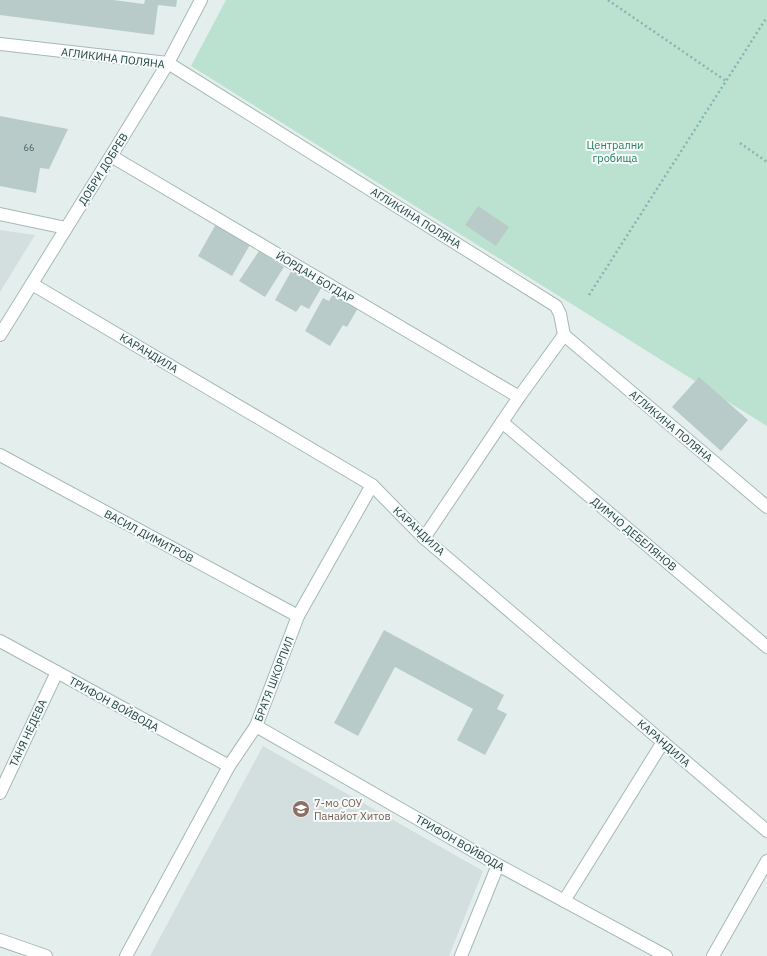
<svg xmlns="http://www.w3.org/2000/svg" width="767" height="956" font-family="'IBM Plex Sans',sans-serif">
	<rect width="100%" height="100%" fill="#e4efed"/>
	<g fill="#d2dfde">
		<polygon points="0,230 35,235 0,292"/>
		<polygon points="263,746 483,871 449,956 150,956"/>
	</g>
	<polygon fill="#bbe2d1" points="226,0 767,0 767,426 191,66"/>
	<g fill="#b9cbc8">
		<polygon points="0,0 113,0 144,4 145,0 177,0 176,7 158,5 154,35 0,15"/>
		<polygon points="0,116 68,129 49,169 40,168 36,193 0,186"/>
		<polygon points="478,206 509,227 496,246 465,225"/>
		<polygon points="216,224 251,243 232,276 198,256"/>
		<polygon points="259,251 284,267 265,297 239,281"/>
		<polygon points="293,268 323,285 309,309 301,305 296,312 275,300"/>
		<polygon points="333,294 358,308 347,327 343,325 330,346 305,331 323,298 329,301"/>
		<polygon points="699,377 748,420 721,451 672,407"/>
		<polygon points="384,630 504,695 497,709 507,714 485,755 457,740 473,709 395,667 358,736 334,723"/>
	</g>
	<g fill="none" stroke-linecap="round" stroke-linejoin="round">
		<g stroke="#a6b8b7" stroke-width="14">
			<g id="minor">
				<polyline points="0,44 168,63 556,306 560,314 564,335 767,507"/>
				<polyline points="111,156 519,397"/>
				<polyline points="0,214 66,228"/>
				<polyline points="32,284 372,485 424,538 767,831"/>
				<polyline points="0,335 111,156 168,63 201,0"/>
				<polyline points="502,422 767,647"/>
				<polyline points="0,455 298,616"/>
				<polyline points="424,538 519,397 564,335"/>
				<polyline points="0,641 229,766"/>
				<polyline points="256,726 498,865 666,956"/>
				<polyline points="0,793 57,672"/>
				<polyline points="564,901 663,742"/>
				<polyline points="0,940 46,956"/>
				<polyline points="126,956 229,766 256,726 298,616 372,485"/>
				<polyline points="461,956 498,865"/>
				<polyline points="713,956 767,861"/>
			</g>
		</g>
		<g stroke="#81b6b4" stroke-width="2.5" stroke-dasharray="2 3" stroke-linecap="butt">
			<polyline points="608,0 726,81"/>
			<polyline points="740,143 767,162"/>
			<polyline points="589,295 767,17"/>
		</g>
		<use href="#minor" stroke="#fff" stroke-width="12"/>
	</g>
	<defs>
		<g id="school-disc" transform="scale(0.9)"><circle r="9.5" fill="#8d6e63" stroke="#f6fbfa"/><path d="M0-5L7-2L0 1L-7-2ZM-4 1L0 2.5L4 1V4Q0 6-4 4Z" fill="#fff"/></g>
	</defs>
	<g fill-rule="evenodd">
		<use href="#school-disc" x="301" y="809"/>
	</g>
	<g text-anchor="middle" stroke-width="4" stroke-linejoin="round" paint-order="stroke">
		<g font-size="9" fill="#476565">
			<text x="29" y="151">66</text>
		</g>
		<g font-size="11" fill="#214344" stroke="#f6fbfa">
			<text transform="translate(113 58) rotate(7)" y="4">АГЛИКИНА ПОЛЯНА</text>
			<text transform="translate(103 169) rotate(-58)" y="4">ДОБРИ ДОБРЕВ</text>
			<text transform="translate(416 218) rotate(32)" y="4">АГЛИКИНА ПОЛЯНА</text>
			<text transform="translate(315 277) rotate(31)" y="4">ЙОРДАН БОГДАР</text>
			<text transform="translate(149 353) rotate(31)" y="4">КАРАНДИЛА</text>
			<text transform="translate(671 426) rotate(40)" y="4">АГЛИКИНА ПОЛЯНА</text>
			<text transform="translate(419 531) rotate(43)" y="4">КАРАНДИЛА</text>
			<text transform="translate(634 534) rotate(40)" y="4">ДИМЧО ДЕБЕЛЯНОВ</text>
			<text transform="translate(149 536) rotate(28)" y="4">ВАСИЛ ДИМИТРОВ</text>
			<text transform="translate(274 679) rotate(-69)" y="4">БРАТЯ ШКОРПИЛ</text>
			<text transform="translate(114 704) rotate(29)" y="4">ТРИФОН ВОЙВОДА</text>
			<text transform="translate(28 733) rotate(-65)" y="4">ТАНЯ НЕДЕВА</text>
			<text transform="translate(664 743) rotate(41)" y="4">КАРАНДИЛА</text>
			<text transform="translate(460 843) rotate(30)" y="4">ТРИФОН ВОЙВОДА</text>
		</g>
		<g font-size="11" fill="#267f61" stroke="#f6fbfa">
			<text x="615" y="149">Централни<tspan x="615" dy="13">гробища</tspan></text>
		</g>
		<g font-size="11" fill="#785e54" stroke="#f6fbfa" text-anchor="start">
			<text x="314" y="807">7-мо СОУ<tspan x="314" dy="13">Панайот Хитов</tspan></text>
		</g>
	</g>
</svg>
